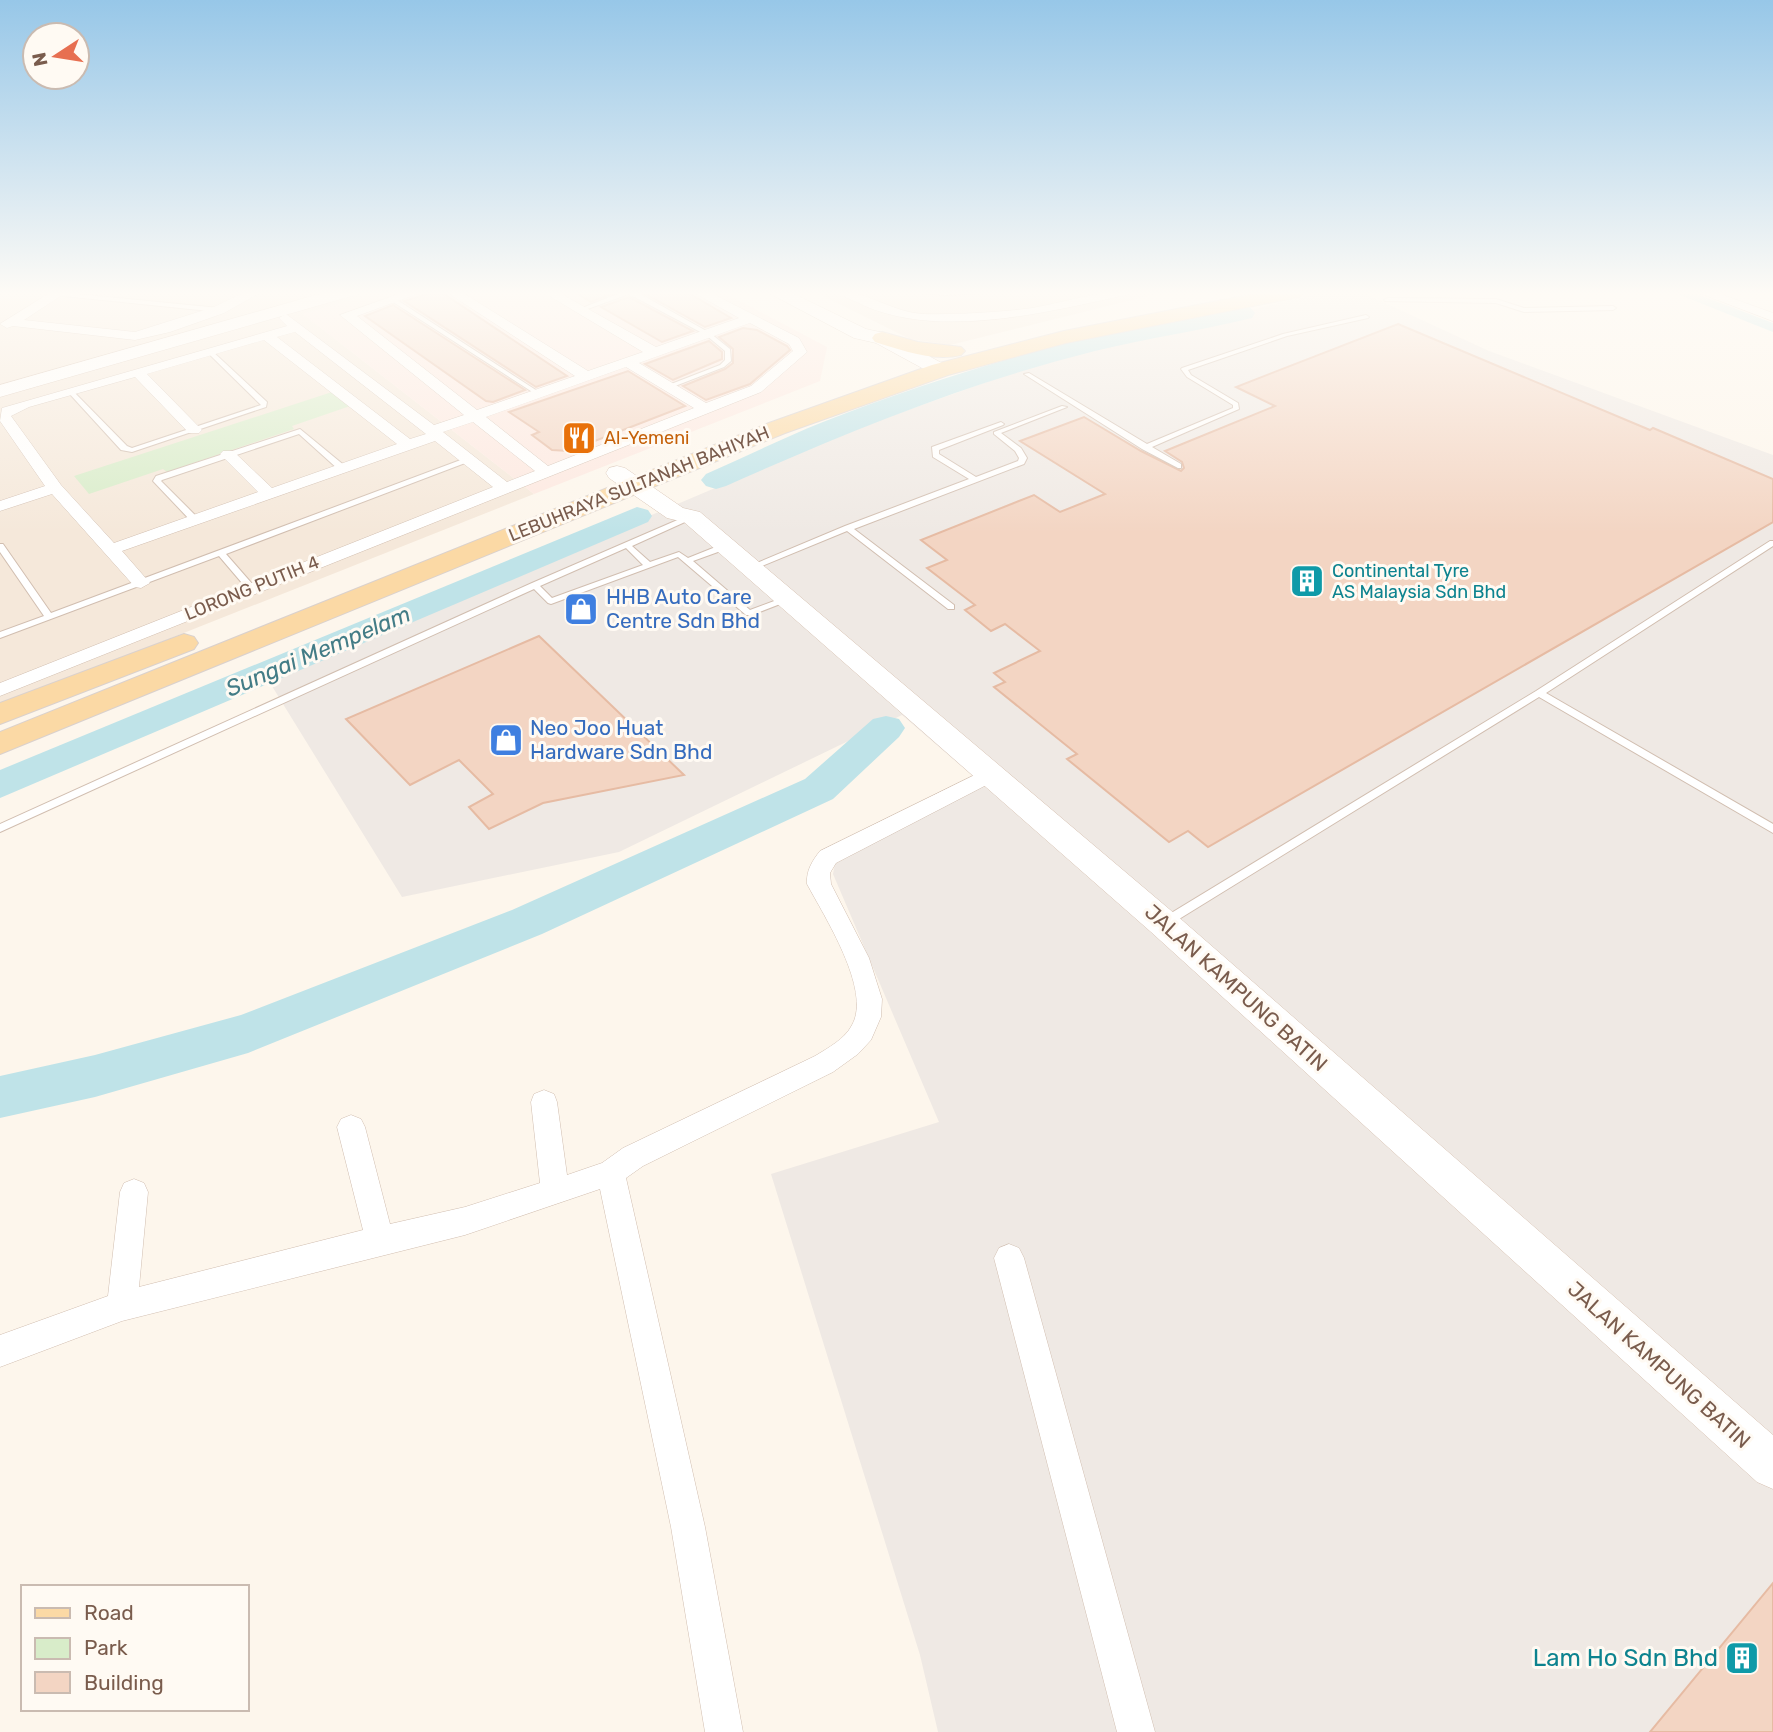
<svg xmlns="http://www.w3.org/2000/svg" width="1773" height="1732" font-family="Rubik,sans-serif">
	<rect width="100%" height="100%" fill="#fdf6ec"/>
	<g fill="#f5e8da">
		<polygon points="0,291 354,291 362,297 303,314 534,494 0,706"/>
		<polygon points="813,291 1161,291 1164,292 950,345 910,339"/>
	</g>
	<polygon fill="#fde8e0" points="382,291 721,291 827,347 820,381 534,494 303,314"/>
	<polygon fill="#efe9e4" points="1328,291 1359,291 1489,351 1773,455 1773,1732 938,1732 920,1655 771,1174 939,1122 833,874 835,864 983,785 902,715 619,852 402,897 267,678 852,430 1012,373 1092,349"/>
	<polygon fill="#d8ecc9" points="335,391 353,405 292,426 294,429 167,472 163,469 89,494 74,476"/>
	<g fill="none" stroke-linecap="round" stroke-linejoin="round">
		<polygon fill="#bfe3e8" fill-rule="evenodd" points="1670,291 1689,291 1773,323 1773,332"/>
		<g fill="#bfe3e8" fill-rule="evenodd">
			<path d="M 1240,303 L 1248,305 L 1255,313 L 1252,318 C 1200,331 1147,338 1095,351 C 967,383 847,432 726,486 L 716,489 L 706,486 L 701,480 L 706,474 C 745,457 783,438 823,422 C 954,371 1090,332 1229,308 Z"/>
			<polygon points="637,507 648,510 652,516 648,522 0,798 0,770"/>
			<polygon points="886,716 899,719 905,728 899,737 833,799 542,934 248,1053 95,1097 0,1118 0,1076 95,1055 241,1015 512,910 805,779 873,719"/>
		</g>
	</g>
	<g fill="#f3d5c3" stroke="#e6bba3" stroke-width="2">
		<polygon points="573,291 618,291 591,302"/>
		<polygon points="640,291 685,291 731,318 705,327"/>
		<polygon points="431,293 444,294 567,376 536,387 404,301"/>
		<polygon points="629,297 693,331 662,342 601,307"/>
		<polygon points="393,305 525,390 493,402 486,401 365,316"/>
		<polygon points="1398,324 1650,430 1653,428 1773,479 1773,522 1208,847 1188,831 1169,842 1067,759 1077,754 994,687 1005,682 994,673 1040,651 1005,624 991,631 965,610 975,605 927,568 947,560 921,540 1034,495 1060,512 1105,494 1020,441 1084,417 1141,451 1181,471 1184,468 1182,462 1165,451 1275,406 1236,387"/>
		<polygon points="743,328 757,330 787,346 790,350 750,384 706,400 683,386 725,369 733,363 733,349 719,337"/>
		<polygon points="709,341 722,352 722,359 673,380 645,364"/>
		<polygon points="628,371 685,406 569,451 552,450 532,435 539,432 509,412"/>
		<polygon points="539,636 684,775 543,803 489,829 469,807 493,794 459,760 410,785 346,719"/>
		<polygon points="1773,1583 1773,1732 1650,1732"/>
	</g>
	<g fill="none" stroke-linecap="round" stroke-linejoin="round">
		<g stroke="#d1beb0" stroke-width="2">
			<g id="lane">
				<polygon points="625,291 635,291 710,333 730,349 731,361 724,367 670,388 666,388 666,386 720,365 725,360 725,351 706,335 629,294 582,311 577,310"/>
				<polygon points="919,291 990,291 987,293 945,295 922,293"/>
				<polygon points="56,292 219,308 222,310 219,312 54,295 54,293"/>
				<polygon points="390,298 394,298 542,394 537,395 390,300"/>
				<polygon points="1387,298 1496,299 1524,308 1613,306 1616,308 1613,310 1524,312 1496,303 1385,301 1384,300"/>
				<polygon points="1366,315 1369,317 1368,318 1287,336 1188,370 1191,375 1238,403 1239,409 1152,447 1181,464 1181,468 1178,468 1142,449 1024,374 1029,373 1147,444 1233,408 1233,405 1187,377 1181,369 1182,368 1283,334"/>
				<polygon points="207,350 211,350 267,402 266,407 132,452 121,450 67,391 72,390 127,446 132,448 261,405 207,352"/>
				<polygon points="1062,406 1067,407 1001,433 1021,448 1027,458 1024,464 854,529 954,605 954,609 948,609 847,531 752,570 746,570 745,568 845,526 969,479 933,457 932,447 1001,422 1004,424 1003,425 939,450 939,454 976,477 1018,461 1019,458 1015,451 994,434 994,432"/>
				<polygon points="300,429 345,466 345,470 339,470 299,434 162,480 161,481 197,517 198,519 194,521 191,521 153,481 156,476"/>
				<polygon points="466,458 473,460 226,554 254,586 254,590 248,590 219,556 0,638 0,632 44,616 0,552 0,544 3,544 51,613"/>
				<path d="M 689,515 L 696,517 L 632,546 L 650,562 L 679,552 L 688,558 L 723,544 L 729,544 L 729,548 L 693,561 L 750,610 L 785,597 L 788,597 L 788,601 L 752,615 L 746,615 L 678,557 L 551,604 L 548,603 L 534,589 L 0,832 L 0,824 L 532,583 ZM 626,548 L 643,565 L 552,598 L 540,586 Z"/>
				<polygon points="1770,541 1773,541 1773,546 1546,693 1773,824 1773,833 1539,697 1171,924 1163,924 1162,921 1163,918 1536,691"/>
			</g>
		</g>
		<g stroke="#d1beb0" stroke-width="1">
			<g id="street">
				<polygon points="53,291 68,291 24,320 135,332 214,307 247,291 263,291 224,313 170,332 135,340 13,326 7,328 0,324"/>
				<path d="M 407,291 L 425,291 L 357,316 L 477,410 L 575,376 L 445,291 L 460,291 L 588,371 L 643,352 L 541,291 L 556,291 L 656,347 L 739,318 L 691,291 L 707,291 L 799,338 L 807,352 L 761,392 L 0,696 L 0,683 L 493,487 L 435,441 L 122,551 L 150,583 L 141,588 L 135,587 L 52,494 L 0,511 L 0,501 L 45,486 L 0,421 L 2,408 L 287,326 L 279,318 L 286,314 L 434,425 L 464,415 L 340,315 ZM 750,323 L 789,344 L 793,351 L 751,386 L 706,403 L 639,363 ZM 295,332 L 426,434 L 410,439 L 277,337 ZM 264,340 L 397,444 L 272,488 L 233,451 L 223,451 L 220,454 L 258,492 L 114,543 L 61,485 L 11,416 L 29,407 L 135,377 L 189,433 L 199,433 L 202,430 L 199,427 L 147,374 ZM 626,367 L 694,408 L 548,466 L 486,417 ZM 473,422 L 535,471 L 507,482 L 443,432 Z"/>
				<path d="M 837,291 C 868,291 893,313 924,314 C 951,315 1005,312 1032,308 C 1066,302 1098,291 1132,291 L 1126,295 C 1047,312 942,339 865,306 C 856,301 844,298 837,291 Z"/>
				<polygon points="1694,291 1712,291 1773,313 1773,321"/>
				<path d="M 991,767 L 998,769 L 1002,774 L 998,779 L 836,863 L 830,873 L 831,884 L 869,958 L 882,999 L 881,1017 L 871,1040 L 858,1054 L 833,1072 L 643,1166 L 626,1178 L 705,1527 L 743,1732 L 705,1732 L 671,1527 L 600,1189 L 465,1235 L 122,1321 L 0,1367 L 0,1335 L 108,1296 L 120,1192 L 124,1183 L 134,1179 L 144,1183 L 148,1192 L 139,1287 L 363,1230 L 337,1127 L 341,1119 L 351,1115 L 361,1119 L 365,1127 L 390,1224 L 465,1207 L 540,1183 L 531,1102 L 534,1094 L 544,1090 L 554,1094 L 557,1102 L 567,1175 L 602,1163 L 623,1148 L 815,1056 C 828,1048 845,1039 852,1025 C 872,990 824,916 807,884 C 806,871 812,861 820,851 Z"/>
				<polygon points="1009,1244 1019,1248 1024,1258 1155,1732 1117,1732 994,1258 999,1248"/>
			</g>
		</g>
		<g stroke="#d6c0b0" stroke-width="1">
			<g id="secondary">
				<polygon points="330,291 358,291 355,295 0,397 0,385"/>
				<polygon points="765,291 788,291 866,329 889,334 947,366 950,370 940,376 933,374 876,343 854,338"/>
				<polygon points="617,466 625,468 683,508 700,512 1175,914 1773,1435 1773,1489 1757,1482 1151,932 684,522 667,518 609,478 606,473 609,468"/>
			</g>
		</g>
		<g stroke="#dad1cd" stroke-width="2">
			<g id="primary">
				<polygon points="1269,291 1309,291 1299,297 1066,343 948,375 785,433 0,754 0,732 769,423 932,365 1064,331"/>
				<path d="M 882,332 L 918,342 L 961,347 L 965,351 L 961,355 C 934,362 901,350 875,342 L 872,338 L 875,334 Z"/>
				<polygon points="184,634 194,637 198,643 194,649 0,724 0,703"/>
			</g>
		</g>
		<use href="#lane" fill="#fff" fill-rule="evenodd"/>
		<use href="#street" fill="#fff" fill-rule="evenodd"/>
		<use href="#secondary" fill="#fff" fill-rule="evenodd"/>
		<use href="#primary" fill="#fbd9a5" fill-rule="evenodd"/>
	</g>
	<linearGradient id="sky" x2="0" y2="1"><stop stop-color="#97c7e8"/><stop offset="0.55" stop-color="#fefbf6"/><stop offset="1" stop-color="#fefbf6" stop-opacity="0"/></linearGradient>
	<rect width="1773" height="533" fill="url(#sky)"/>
	<defs>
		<g id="restaurant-square" transform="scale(1.75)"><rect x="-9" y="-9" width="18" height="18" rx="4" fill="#e8710a" stroke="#fffaf3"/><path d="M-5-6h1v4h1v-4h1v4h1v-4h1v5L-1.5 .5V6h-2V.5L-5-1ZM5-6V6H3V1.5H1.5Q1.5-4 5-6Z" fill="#fff"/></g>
		<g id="building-square" transform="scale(1.75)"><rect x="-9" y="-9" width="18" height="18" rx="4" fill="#0f9aa8" stroke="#fffaf3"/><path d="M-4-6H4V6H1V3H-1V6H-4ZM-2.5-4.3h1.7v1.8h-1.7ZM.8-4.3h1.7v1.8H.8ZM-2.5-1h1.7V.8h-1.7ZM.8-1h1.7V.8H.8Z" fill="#fff"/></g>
		<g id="shop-square" transform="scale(1.75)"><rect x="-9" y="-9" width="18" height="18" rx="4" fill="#3f7fe0" stroke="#fffaf3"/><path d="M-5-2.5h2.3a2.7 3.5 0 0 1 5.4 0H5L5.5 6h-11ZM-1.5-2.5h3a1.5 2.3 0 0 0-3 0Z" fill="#fff"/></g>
	</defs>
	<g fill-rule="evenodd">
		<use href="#restaurant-square" x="579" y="438"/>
		<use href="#building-square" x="1307" y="581"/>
		<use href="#shop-square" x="581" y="609"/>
		<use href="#shop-square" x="506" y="740"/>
		<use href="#building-square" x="1742" y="1658"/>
	</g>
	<g text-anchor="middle" stroke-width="6" stroke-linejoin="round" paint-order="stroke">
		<g font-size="18" fill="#c56008" stroke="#fffaf3" text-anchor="start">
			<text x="604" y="444">Al-Yemeni</text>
		</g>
		<g font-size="18" fill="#7a5c4d" stroke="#fffaf3">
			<text transform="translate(639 484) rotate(-22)" y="6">LEBUHRAYA SULTANAH BAHIYAH</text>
			<text transform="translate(252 588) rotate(-22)" y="6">LORONG PUTIH 4</text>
		</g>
		<g font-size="18" fill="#0d838f" stroke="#fffaf3" text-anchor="start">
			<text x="1332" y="577">Continental Tyre<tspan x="1332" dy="21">AS Malaysia Sdn Bhd</tspan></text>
		</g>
		<g font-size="21" fill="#366cbe" stroke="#fffaf3" text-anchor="start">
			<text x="606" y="604">HHB Auto Care<tspan x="606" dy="24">Centre Sdn Bhd</tspan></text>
			<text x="530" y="735">Neo Joo Huat<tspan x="530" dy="24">Hardware Sdn Bhd</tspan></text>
		</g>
		<g font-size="21" fill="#7a5c4d" stroke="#fffaf3">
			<text transform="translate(1236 988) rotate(42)" y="7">JALAN KAMPUNG BATIN</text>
			<text transform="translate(1659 1365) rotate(42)" y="7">JALAN KAMPUNG BATIN</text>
		</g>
		<g font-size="23" font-style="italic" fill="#437c86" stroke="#fffaf3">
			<text transform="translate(318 651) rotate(-23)" y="8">Sungai Mempelam</text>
		</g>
		<g font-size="24" fill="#0d838f" stroke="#fffaf3" text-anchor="end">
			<text x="1718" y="1666">Lam Ho Sdn Bhd</text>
		</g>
	</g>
	<rect x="21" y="1585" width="228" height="126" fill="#fffaf3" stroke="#cabbb1" stroke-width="2"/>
	<rect x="35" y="1608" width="35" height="10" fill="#fbd9a5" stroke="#cabbb1" stroke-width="2"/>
	<text x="84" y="1620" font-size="21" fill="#7a5c4d">Road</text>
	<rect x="35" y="1638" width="35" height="21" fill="#d8ecc9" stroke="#cabbb1" stroke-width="2"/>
	<text x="84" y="1655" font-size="21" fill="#7a5c4d">Park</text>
	<rect x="35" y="1672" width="35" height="21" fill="#f3d5c3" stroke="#cabbb1" stroke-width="2"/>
	<text x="84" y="1690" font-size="21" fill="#7a5c4d">Building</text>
	<g transform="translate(56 56) rotate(258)"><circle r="33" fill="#fffaf3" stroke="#cabbb1" stroke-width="2"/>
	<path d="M0-5L12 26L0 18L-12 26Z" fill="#e76f51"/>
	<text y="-10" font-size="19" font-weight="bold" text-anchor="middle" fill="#7a5c4d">N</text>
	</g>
</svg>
